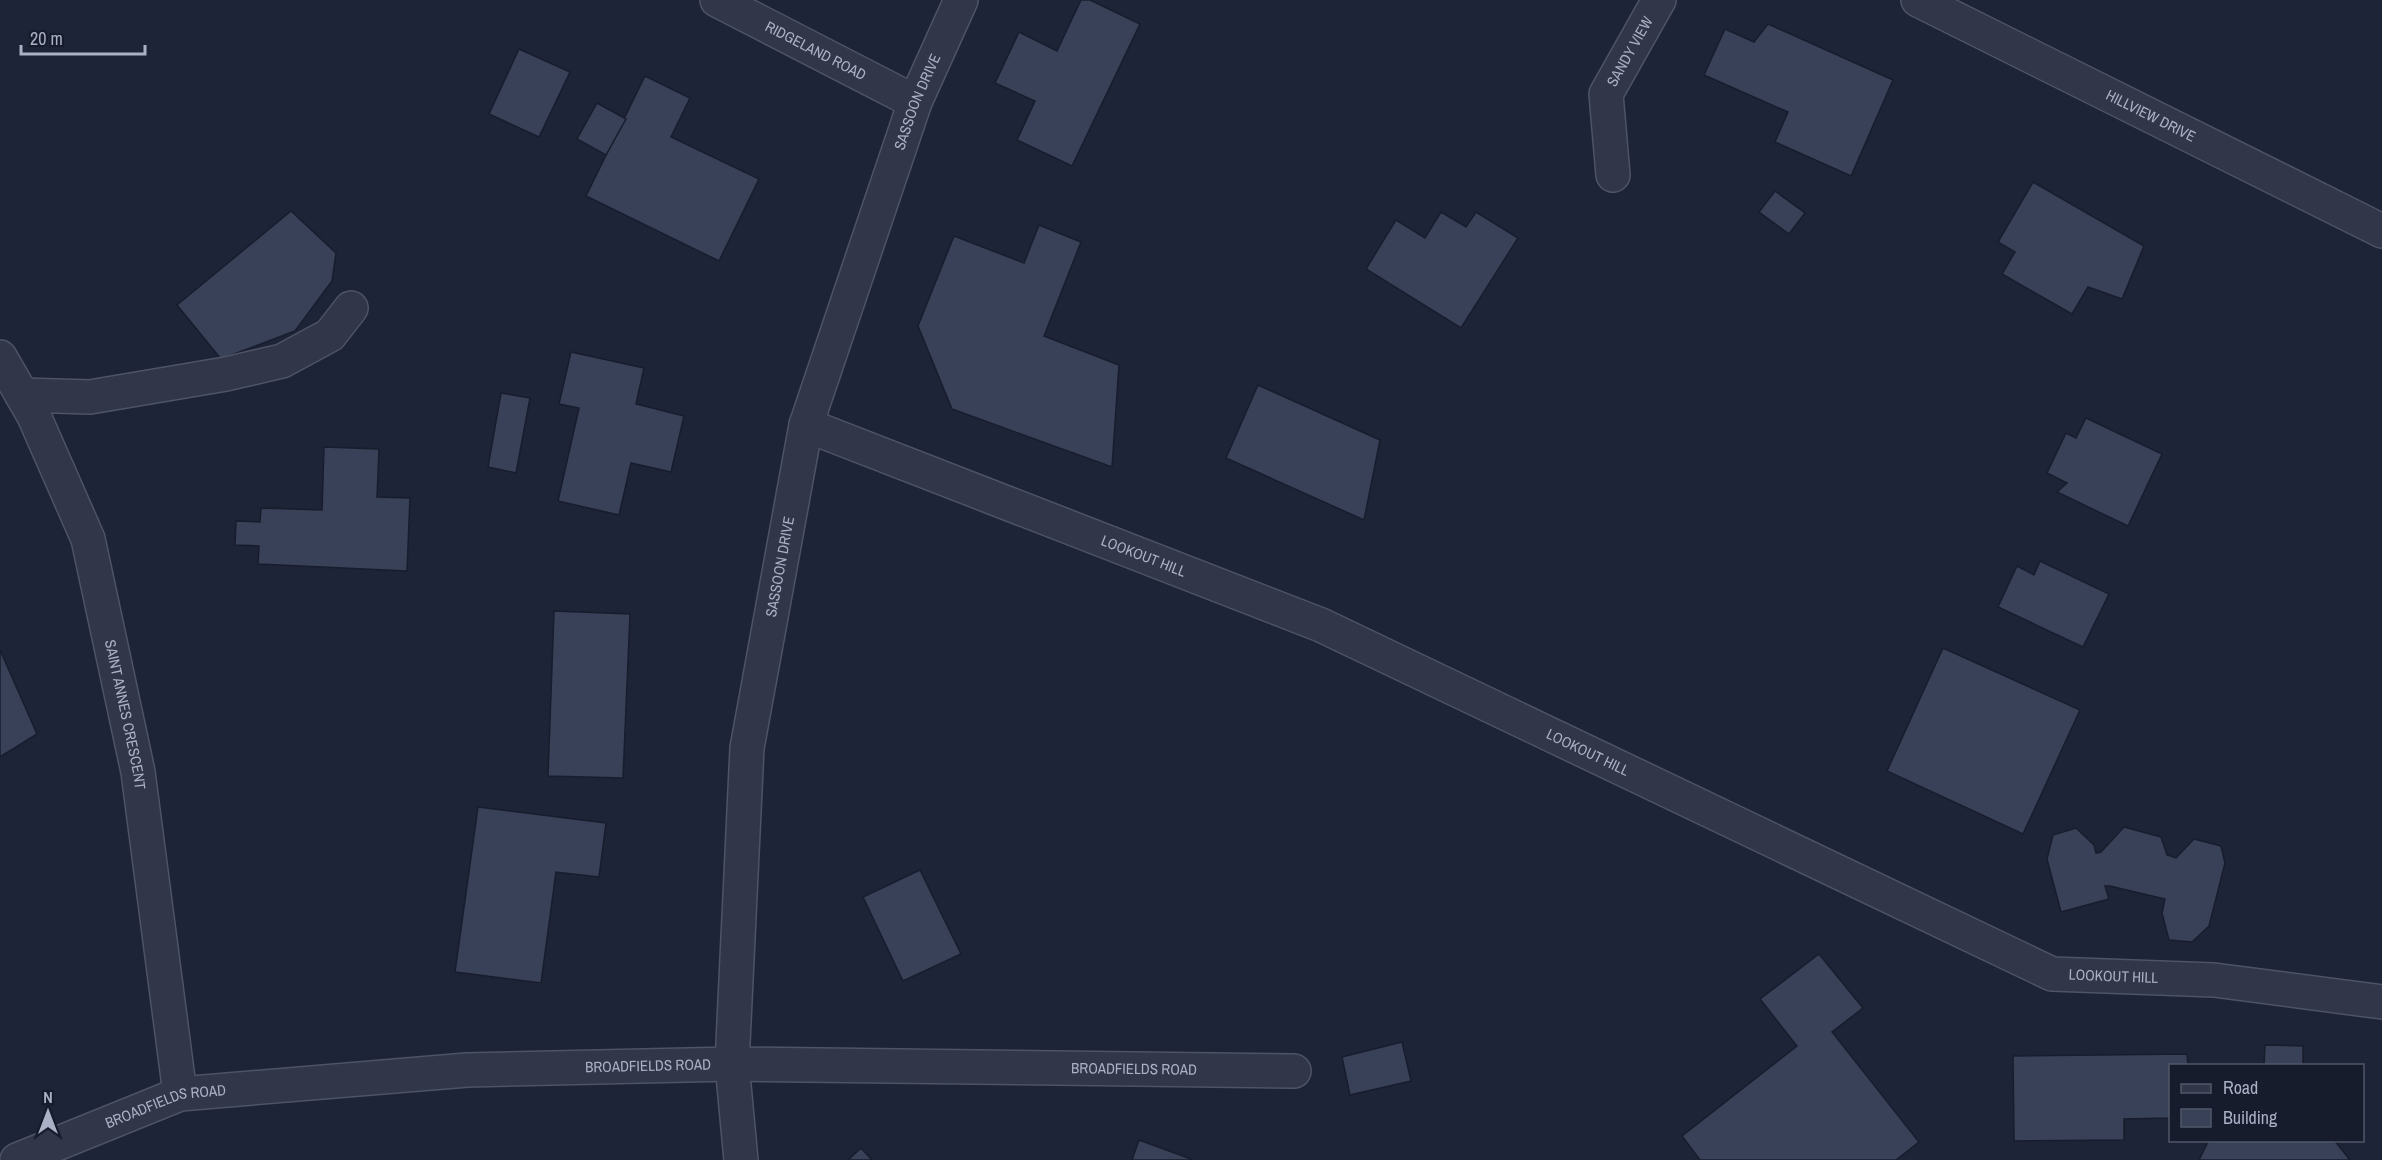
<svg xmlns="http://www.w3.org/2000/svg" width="2382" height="1160" font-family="'Archivo Narrow',sans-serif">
	<rect width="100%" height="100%" fill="#1d2437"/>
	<g fill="#384158" stroke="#181d2e" stroke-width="1.5">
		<polygon points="1081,0 1090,0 1140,24 1072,166 1017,140 1035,101 995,83 1019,32 1057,51"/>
		<polygon points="1768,24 1893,80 1851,176 1775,142 1788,112 1704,75 1725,29 1754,42"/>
		<polygon points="519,49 570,72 539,137 489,114"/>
		<polygon points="645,76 690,98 671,137 759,179 719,261 586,196"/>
		<polygon points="597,103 626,119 606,155 577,139"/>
		<polygon points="2033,182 2144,246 2122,299 2088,287 2072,314 2002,274 2015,252 1998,242"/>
		<polygon points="1775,191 1805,213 1789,234 1759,212"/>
		<polygon points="291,211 336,253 332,281 295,331 221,359 177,305"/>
		<polygon points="1441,212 1466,227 1476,212 1518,238 1461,328 1366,269 1396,220 1425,238"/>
		<polygon points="1039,225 1081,242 1044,336 1119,365 1112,467 952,409 918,326 954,236 1024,263"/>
		<polygon points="571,352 644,368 636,404 684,416 671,472 631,463 619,515 558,501 579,408 559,404"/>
		<polygon points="1258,385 1380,440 1364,520 1226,458"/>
		<polygon points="501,393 530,398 516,473 488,467"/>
		<polygon points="2086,418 2162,454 2128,526 2057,492 2067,483 2047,473 2066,433 2076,438"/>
		<polygon points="324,447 379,449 377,497 410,498 407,571 258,564 259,546 235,545 236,521 260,522 261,508 322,510"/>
		<polygon points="2040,561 2109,594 2083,647 1998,607 2017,566 2034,575"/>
		<polygon points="554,611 630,614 623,778 548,776"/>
		<polygon points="1943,648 2080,710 2023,834 1887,771"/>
		<polygon points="0,650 37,734 0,757"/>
		<polygon points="478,807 606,823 599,877 556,872 541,983 455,972"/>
		<polygon points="2124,827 2161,837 2167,855 2176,858 2194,839 2221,846 2225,863 2209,926 2192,942 2169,940 2162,913 2165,899 2110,886 2105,886 2109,899 2061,912 2047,859 2053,835 2076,828 2094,845 2096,853 2101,852"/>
		<polygon points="920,870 961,954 903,981 863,897"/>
		<polygon points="1819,954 1863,1008 1832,1032 1919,1142 1896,1160 1700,1160 1682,1136 1797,1046 1760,999"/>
		<polygon points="1402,1042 1411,1081 1350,1095 1342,1057"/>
		<polygon points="2265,1045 2303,1046 2303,1066 2264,1066"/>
		<polygon points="2187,1054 2188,1066 2170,1066 2170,1118 2124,1119 2124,1140 2014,1141 2013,1056"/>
		<polygon points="1139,1140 1191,1159 1191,1160 1132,1160"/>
		<polygon points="2209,1140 2334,1140 2350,1160 2199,1160"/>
		<polygon points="861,1148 872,1160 848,1160"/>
	</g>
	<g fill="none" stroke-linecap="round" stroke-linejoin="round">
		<g stroke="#4e5366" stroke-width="36">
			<g id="minor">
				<path id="s1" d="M 717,0 L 915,102"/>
				<path id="s2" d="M 1918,0 L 2382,231"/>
				<path id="s3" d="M 1613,175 L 1606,94 L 1659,0"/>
				<path id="s4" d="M 0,357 L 34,416 L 88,539 L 138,772 L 180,1094"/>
				<polyline points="22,395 90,397 226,374 282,361 330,335 351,308"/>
				<path id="s5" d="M 806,425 L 1321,625 L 2052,974 L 2214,980 L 2382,1002"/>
				<path id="s6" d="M 17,1160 L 180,1094 L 467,1070 L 732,1064 L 1294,1071"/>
				<path id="s7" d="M 741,1160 L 732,1064 L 747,748 L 806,425 L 915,102 L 961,0"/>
			</g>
		</g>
		<use href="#minor" stroke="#313648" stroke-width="33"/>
	</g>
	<g text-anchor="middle" stroke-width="5" stroke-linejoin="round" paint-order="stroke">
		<g font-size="15" fill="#aab0c5" stroke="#161c2c">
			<text dy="5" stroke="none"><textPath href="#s1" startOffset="111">RIDGELAND ROAD</textPath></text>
			<text dy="5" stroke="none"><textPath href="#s3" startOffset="130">SANDY VIEW</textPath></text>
			<text dy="5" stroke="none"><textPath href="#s7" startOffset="1083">SASSOON DRIVE</textPath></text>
			<text dy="5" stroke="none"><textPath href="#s2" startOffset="260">HILLVIEW DRIVE</textPath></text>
			<text dy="5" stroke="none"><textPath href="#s5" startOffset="362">LOOKOUT HILL</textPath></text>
			<text dy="5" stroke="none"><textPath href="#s7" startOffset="597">SASSOON DRIVE</textPath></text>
			<text dy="5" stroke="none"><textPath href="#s4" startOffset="382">SAINT ANNES CRESCENT</textPath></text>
			<text dy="5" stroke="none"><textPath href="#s5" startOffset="848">LOOKOUT HILL</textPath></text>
			<text dy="5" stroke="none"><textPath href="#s5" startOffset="1424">LOOKOUT HILL</textPath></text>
			<text dy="5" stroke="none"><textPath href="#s6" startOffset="645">BROADFIELDS ROAD</textPath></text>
			<text dy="5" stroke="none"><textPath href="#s6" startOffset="1131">BROADFIELDS ROAD</textPath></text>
			<text dy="5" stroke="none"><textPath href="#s6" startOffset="159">BROADFIELDS ROAD</textPath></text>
		</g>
	</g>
	<rect x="2169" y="1064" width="195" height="78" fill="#161c2c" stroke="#515769" stroke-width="1.5"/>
	<rect x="2181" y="1084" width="30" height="9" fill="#313648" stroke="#515769" stroke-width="1.5"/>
	<text x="2223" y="1094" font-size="18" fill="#aab0c5">Road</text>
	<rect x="2181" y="1109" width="30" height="18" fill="#384158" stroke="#515769" stroke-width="1.5"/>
	<text x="2223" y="1124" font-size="18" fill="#aab0c5">Building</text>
	<g transform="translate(48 1112)" stroke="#161c2c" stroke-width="4.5" paint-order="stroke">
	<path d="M0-4.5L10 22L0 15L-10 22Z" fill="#aab0c5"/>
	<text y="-9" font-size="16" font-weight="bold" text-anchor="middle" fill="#aab0c5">N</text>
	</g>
	<path d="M21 45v9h124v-9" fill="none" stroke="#aab0c5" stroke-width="3"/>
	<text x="30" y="45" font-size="18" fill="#aab0c5" stroke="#161c2c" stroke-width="4.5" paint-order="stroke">20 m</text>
</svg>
